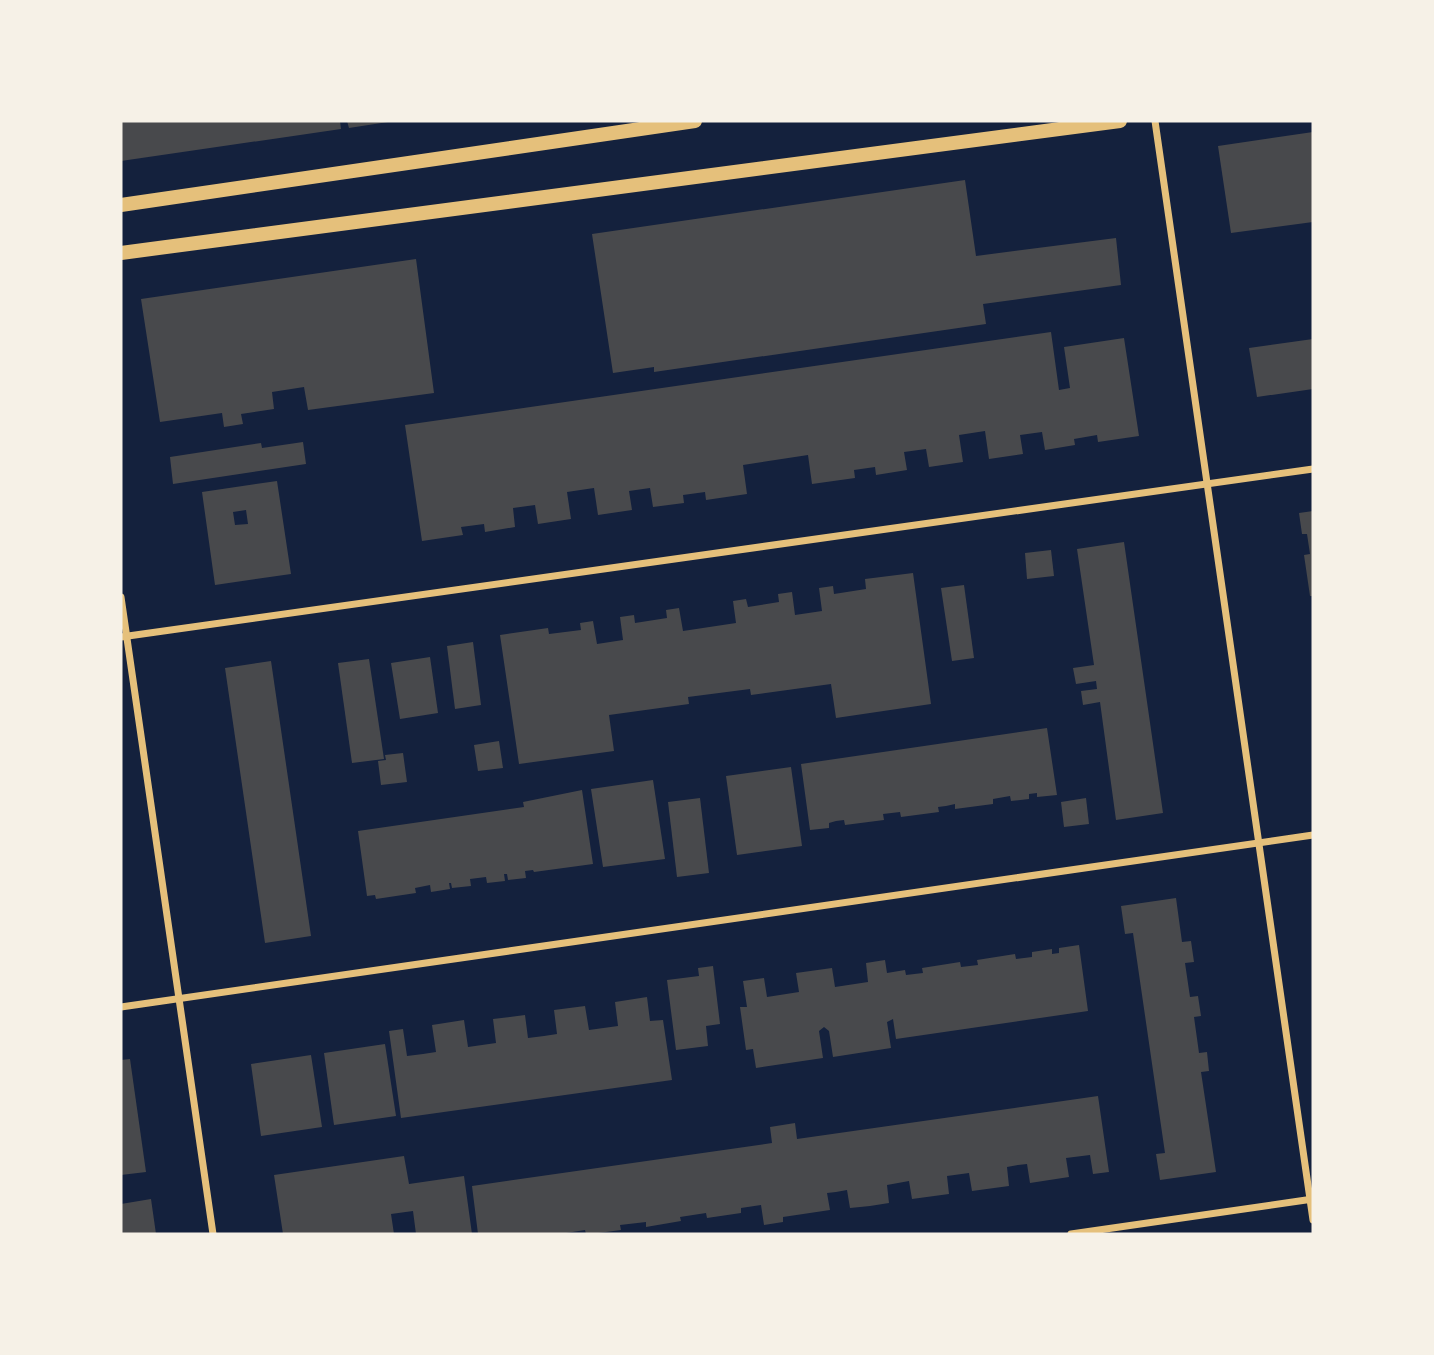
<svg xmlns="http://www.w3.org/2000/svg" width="1434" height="1355" font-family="'Zilla Slab',serif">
	<rect width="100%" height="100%" fill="#14213d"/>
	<g fill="#48494c" fill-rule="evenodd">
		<polygon points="121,121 340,121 341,129 121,161"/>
		<polygon points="347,121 387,121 388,122 349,128"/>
		<polygon points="1313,132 1313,222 1231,233 1218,146"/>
		<polygon points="965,180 976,256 1116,238 1121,285 983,304 986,324 654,372 654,367 613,373 592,234"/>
		<polygon points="416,259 434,393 308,410 304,387 272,392 274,409 241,414 243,424 224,427 222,413 160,422 141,299"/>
		<polygon points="1051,332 1059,390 1070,388 1064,347 1124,338 1139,436 1098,442 1097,435 1074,439 1075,445 1045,450 1042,432 1020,435 1023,454 989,459 985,431 959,435 963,462 929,467 926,449 904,452 907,470 876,475 875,467 854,470 855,478 812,484 808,455 743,465 747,494 706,500 705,492 683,495 684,503 653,507 650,488 629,491 632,510 598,515 594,488 567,492 571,519 538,524 535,505 513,508 515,527 485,532 484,524 461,527 463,535 422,541 405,425"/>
		<polygon points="1313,339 1313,389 1257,397 1249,348"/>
		<polygon points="303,442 306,464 173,484 170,457 261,443 262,448"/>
		<path d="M 277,481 L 291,574 L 215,585 L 202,492 ZM 246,510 L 248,524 L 235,525 L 233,512 Z"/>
		<polygon points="1313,511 1313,596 1310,596 1304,555 1310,554 1307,534 1302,534 1299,513"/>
		<polygon points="1124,542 1163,813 1116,820 1100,702 1083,705 1081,691 1097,689 1096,681 1076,684 1073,668 1094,665 1077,549"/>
		<polygon points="1051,550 1054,576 1027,579 1025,553"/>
		<polygon points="913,573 931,704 836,718 831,684 751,695 750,689 688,697 689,704 609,715 614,751 519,764 500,635 548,628 549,634 581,630 580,623 593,621 597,644 623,640 620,617 634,615 635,623 667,618 666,610 679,608 683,631 736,623 733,601 746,599 748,607 779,602 778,594 792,592 795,615 822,611 819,588 833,586 834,594 866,589 865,579"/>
		<polygon points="964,585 974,658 952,661 941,588"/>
		<polygon points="473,642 481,705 455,709 447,646"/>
		<polygon points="430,657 438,713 400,719 391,663"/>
		<polygon points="369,659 384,759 352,763 338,663"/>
		<polygon points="271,661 311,936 265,943 225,668"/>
		<polygon points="1047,728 1057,795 1037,797 1037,793 1029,794 1029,799 1011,801 1010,796 993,799 993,804 955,809 955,804 946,806 938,807 939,812 901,817 900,812 883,814 884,820 845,825 844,820 836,821 829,823 829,828 810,830 801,764"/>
		<polygon points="499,741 503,768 478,771 474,745"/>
		<polygon points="403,753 407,782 381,785 378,761 386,760 385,755"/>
		<polygon points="791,767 802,846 737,855 726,776"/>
		<polygon points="653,780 665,859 603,867 591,789"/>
		<polygon points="582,790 593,864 534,872 533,870 525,871 526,878 508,880 507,874 504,874 505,881 487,883 486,877 470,879 471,886 452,888 451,883 449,883 450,889 431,892 430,885 415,888 416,893 376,899 375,895 367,896 358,831 524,807 523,802"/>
		<polygon points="700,798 709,873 677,877 668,802"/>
		<polygon points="1086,798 1089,824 1064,827 1061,802"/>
		<polygon points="1176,898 1182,942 1191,941 1194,962 1185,963 1190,997 1198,996 1201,1016 1194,1017 1199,1053 1207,1052 1209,1071 1201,1072 1216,1172 1160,1180 1156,1154 1165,1153 1133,933 1125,934 1121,906"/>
		<polygon points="1079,945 1088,1011 896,1039 893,1019 887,1022 891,1048 833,1057 829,1031 824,1027 819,1031 823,1058 756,1068 753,1049 746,1050 740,1007 747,1007 743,981 764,978 767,997 799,992 796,973 832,968 835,987 868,982 866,963 885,960 887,973 905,970 906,975 923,973 922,968 960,962 961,967 978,965 977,960 1015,954 1016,959 1032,957 1032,952 1052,949 1052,954 1059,953 1059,948"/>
		<polygon points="713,966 720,1024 706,1026 708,1046 676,1050 667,980 699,976 698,968"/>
		<polygon points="647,997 650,1021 663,1020 672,1080 401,1118 389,1031 403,1029 407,1056 423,1054 436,1052 432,1025 464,1020 468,1047 496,1043 493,1019 525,1015 528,1038 544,1036 557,1034 554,1010 585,1006 589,1030 618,1026 615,1002"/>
		<polygon points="385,1044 396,1116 334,1125 324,1053"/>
		<polygon points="311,1055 322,1127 261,1136 251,1064"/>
		<polygon points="130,1059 146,1172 121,1175 121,1060"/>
		<polygon points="1098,1096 1109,1172 1093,1174 1090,1155 1066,1158 1069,1177 1030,1183 1027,1164 1018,1165 1007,1167 1009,1186 972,1191 969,1173 947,1176 949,1194 912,1199 909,1181 887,1185 889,1203 870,1206 850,1208 847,1190 836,1192 827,1193 830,1210 783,1217 783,1222 764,1225 761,1205 741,1208 741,1213 707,1218 706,1213 680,1217 681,1221 646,1227 646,1222 620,1225 621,1230 591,1234 586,1234 585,1230 560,1234 478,1234 472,1186 772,1143 770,1127 795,1123 797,1139"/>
		<polygon points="404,1156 409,1184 464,1176 472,1234 416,1234 413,1211 391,1214 394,1234 283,1234 274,1175"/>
		<polygon points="151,1199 156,1234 121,1234 121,1204"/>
	</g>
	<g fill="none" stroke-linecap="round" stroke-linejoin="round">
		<g stroke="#e5c07b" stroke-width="7">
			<polyline points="1155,121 1313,1220"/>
			<polyline points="121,597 213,1234"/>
			<polyline points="121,637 1313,469"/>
			<polyline points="121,1007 1313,835"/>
			<polyline points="1071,1234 1313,1199"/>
		</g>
		<g stroke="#e5c07b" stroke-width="14">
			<polyline points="121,205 695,121"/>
			<polyline points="121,253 1120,121"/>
		</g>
	</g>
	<rect width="1434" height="1355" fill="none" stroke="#f6f1e7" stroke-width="245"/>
</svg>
